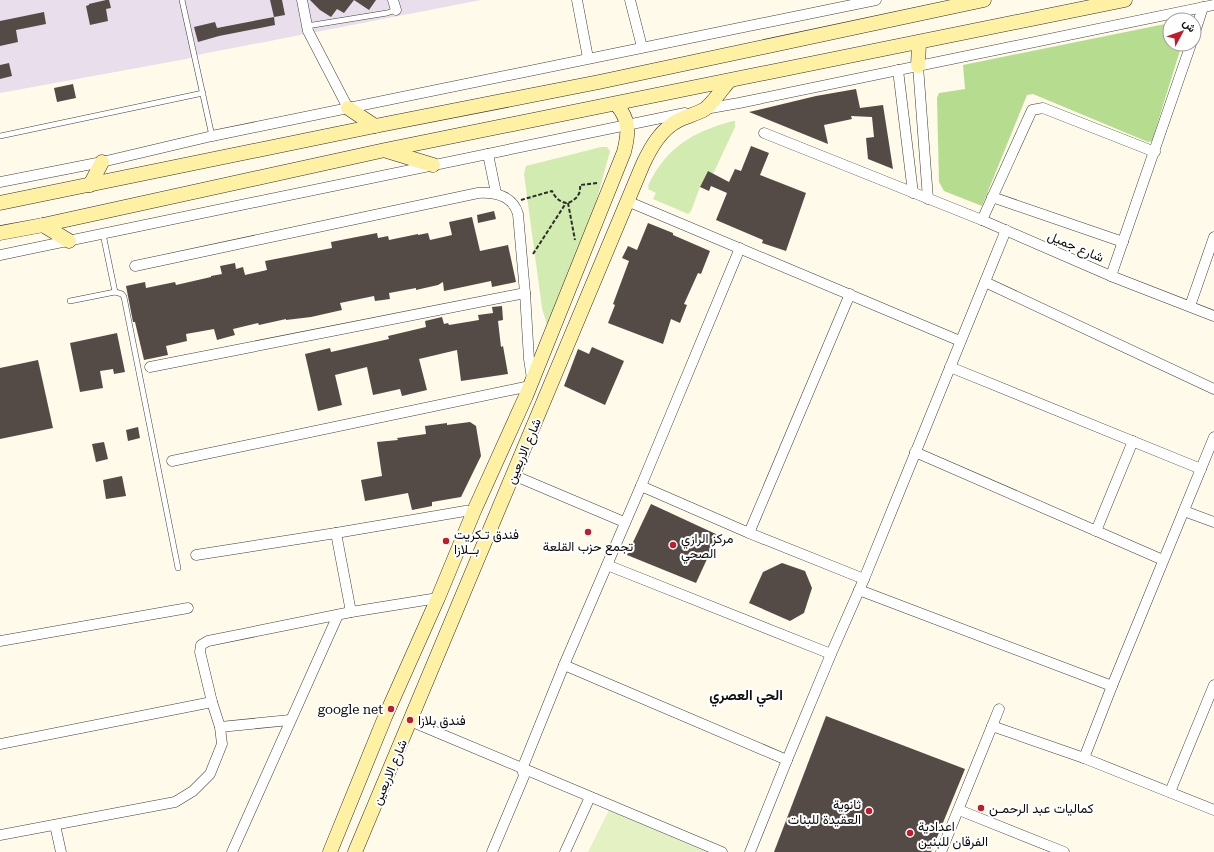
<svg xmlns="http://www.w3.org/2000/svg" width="1214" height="852" font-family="'Roboto Serif',Vazirmatn,serif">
	<rect width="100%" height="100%" fill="#fffae9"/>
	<polygon fill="#e9deeb" points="0,0 481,0 202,54 186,59 0,93"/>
	<g fill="#d2ebb0">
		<path d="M 733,121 L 735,121 L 735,127 L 713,174 L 708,171 L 700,187 L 691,211 L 688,214 L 653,199 L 656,193 L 648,189 L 649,187 L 648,186 C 666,147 693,132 733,121 Z"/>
		<polygon points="601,147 607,147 610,151 596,202 548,328 542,308 524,174 526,166"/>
	</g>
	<polygon fill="#b6dd8f" points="1170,23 1170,44 1182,44 1152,141 1148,142 1033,94 1027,95 982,206 944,191 939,182 937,98 939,93 965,89 963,65"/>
	<polygon fill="#e4f2c3" points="609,810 707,852 588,852"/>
	<g fill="#544b47">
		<polygon points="106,0 109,0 111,8 106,9 108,21 90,25 86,6 89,5 89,4"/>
		<polygon points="270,0 282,0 285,15 274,17"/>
		<polygon points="310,0 376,0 369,10 354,0 344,13 337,9 331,17 320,10"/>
		<polygon points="44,12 46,24 16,30 18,42 0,46 0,21"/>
		<polygon points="274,17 275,25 219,36 198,42 194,27 215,22 217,28"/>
		<polygon points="9,63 12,76 0,79 0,65"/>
		<polygon points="73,84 76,98 57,102 54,88"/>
		<polygon points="856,89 860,108 883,105 893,169 868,159 866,138 874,137 872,117 851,116 852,119 824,125 828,144 749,112 816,96"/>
		<polygon points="751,146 769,153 760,175 806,193 786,251 762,243 763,240 716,220 727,193 711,186 709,191 700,187 708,171 729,182 735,169 741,171"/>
		<polygon points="494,211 496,219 478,223 477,215"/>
		<polygon points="472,217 480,251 508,245 516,282 492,287 491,281 444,291 443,282 438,285 416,290 416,288 389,293 390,299 375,301 374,296 340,303 342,310 311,317 286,320 286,319 259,325 258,323 233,329 235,335 217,340 214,329 186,334 187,341 166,346 168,355 144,360 135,322 133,322 126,286 145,282 146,288 175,282 176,285 211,277 211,276 222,274 220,266 235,263 236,269 243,267 245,275 267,270 265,261 332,248 331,242 377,233 378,238 388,236 389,240 418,234 418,235 428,233 430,240 452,235 449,222"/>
		<polygon points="648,223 673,233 673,235 710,251 701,274 698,273 684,304 687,305 680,323 671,319 663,344 608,323 615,305 613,304 629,261 622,258 628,246 637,250"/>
		<polygon points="502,306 503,320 498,321 501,347 503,346 508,374 461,381 457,350 419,359 427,390 402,396 400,389 373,395 367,367 335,375 342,405 318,411 305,354 330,348 331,352 389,339 388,336 426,327 425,321 442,317 444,324 448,323 449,325 479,320 478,315 493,313 492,307"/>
		<polygon points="117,333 125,372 114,374 113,369 100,371 103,388 80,392 70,343"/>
		<polygon points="592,347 624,361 605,405 564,386 578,349 589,354"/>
		<polygon points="38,360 53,428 0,439 0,368"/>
		<polygon points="470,422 476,426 481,456 461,497 432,502 432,506 412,510 408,493 365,501 361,480 382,476 377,442 398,440 397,438 426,434 425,426 447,423 447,425"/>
		<polygon points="138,427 140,438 128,441 126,430"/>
		<polygon points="104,442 108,459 96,462 92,444"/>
		<polygon points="122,476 126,496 106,499 103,480"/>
		<polygon points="651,504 718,535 696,583 627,555"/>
		<polygon points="782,563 805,571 812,588 804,613 790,621 749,603 763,572"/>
		<polygon points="826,716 965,769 931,852 774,852"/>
	</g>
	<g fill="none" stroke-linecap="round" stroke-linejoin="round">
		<g stroke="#3e3e3e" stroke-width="6">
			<g id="service">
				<polyline points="182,0 212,136"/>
				<polyline points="307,26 387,13 396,10"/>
				<polyline points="0,136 203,93"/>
				<polyline points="103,234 115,292"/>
				<polyline points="70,301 115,292 122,294 124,297 178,568"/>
			</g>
		</g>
		<g stroke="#3e3e3e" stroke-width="11">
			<g id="minor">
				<polyline points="302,0 308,31 348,108"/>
				<polyline points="393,0 396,10"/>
				<polyline points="577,0 588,58"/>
				<polyline points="630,0 642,47"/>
				<polyline points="1194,35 1203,7"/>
				<polyline points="918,66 928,199"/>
				<polyline points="898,70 913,193"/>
				<polyline points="705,109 739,103 1214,5"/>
				<polyline points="764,133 982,220 1111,276 1214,316"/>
				<polyline points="488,154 496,193"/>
				<polyline points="0,182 102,162 212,136 876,0"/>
				<polyline points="992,197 1123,242"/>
				<polyline points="627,201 960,341"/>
				<polyline points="982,220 1032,110 1043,108 1155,152"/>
				<polyline points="740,248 641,486 749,533 864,579"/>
				<polyline points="0,255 685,113"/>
				<path d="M 135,266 L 478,193 C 495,192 513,196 518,214 L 525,293 L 529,359 L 532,379"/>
				<polyline points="1111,276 1191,44"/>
				<polyline points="985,282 1214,389"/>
				<polyline points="1190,306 1214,237"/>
				<polyline points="150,367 525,293"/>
				<polyline points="950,367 1201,469"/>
				<polyline points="915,452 1163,560"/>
				<polyline points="172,461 530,386"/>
				<polyline points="513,475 624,522"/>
				<polyline points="1184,511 1214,522"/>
				<polyline points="1096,531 1133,441"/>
				<polyline points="749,533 850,294"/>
				<polyline points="196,555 336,533 465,511 474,511"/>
				<polyline points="607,565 831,654"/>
				<polyline points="859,590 1112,686"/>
				<polyline points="351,612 438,598"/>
				<polyline points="0,641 188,608"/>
				<polyline points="564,665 787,760"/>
				<polyline points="410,721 722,852"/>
				<polyline points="992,726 1084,758 1214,810"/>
				<polyline points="220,727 290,720"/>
				<polyline points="0,744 212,702"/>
				<polyline points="1084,758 1112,686 1214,437"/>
				<polyline points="1170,792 1214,685"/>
				<polyline points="959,810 1064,852"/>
				<polyline points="55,825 61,852"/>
				<polyline points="0,835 175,802 193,791 210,774 222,744 220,727 212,702 200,652 201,645 208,641 351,612 336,533"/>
				<polyline points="232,852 338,615"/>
				<polyline points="492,852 524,776 522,769 564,665 641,486"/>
				<polyline points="565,852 590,797"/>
				<polyline points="750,852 787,760 831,654 864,579 1006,230"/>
				<polyline points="941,852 999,709"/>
			</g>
		</g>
		<g stroke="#2d2d2d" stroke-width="15">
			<g id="secondary">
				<polyline points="918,66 919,43"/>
				<polyline points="348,108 375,126"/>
				<polyline points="387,151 433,165"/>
				<polyline points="90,185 102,162"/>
				<polyline points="0,203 375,126 599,82 984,0"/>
				<polyline points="43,225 69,241"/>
				<polyline points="0,233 43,225 385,150 1125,0"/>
				<path d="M 330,852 L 385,717 L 438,598 L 474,511 L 526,396 L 624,152 C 629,132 630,120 616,104"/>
				<path d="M 355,852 L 643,164 C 651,147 661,129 679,120 C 687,116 697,114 705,109 C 712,104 723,88 729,81"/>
			</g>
		</g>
		<g stroke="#2d2d2d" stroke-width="2" stroke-dasharray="4 2" stroke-linecap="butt">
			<path d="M 521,200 L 552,191 C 555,198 561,203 568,203 C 577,199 581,194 580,185 L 598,183"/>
			<polyline points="568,203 575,240"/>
			<polyline points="533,254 566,203"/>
		</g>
		<use href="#service" stroke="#fff" stroke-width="5"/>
		<use href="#minor" stroke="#fff" stroke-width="10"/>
		<use href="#secondary" stroke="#fff1a4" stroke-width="14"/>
	</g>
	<g fill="#c31b2a" stroke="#fff" stroke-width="1.5">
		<circle cx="588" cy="532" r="4"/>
		<circle cx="446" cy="541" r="4"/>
		<circle cx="673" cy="545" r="4"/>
		<circle cx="391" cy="709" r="4"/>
		<circle cx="410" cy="720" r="4"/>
		<circle cx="981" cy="808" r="4"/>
		<circle cx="869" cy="811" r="4"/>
		<circle cx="910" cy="833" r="4"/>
	</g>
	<g text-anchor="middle" stroke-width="4" stroke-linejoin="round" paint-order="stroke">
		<g font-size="13" fill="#0b0b0b" stroke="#fff">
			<text transform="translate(1076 246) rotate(23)" y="5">شارع جميل</text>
			<text transform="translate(523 451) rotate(-67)" y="5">شارع الاربعين</text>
			<text transform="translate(389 772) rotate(-67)" y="5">شارع الاربعين</text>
		</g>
		<g font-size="13" fill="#0b0b0b" stroke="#fff" text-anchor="start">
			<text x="454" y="539">فندق تـكريت<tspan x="454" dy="15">بــلازا</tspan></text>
			<text x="681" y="543">مركز الرازي<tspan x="681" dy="15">الصحي</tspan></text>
			<text x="588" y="551" text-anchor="middle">تجمع حزب القلعة</text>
			<text x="383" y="714" text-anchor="end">google net</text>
			<text x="418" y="725">فندق بلازا</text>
			<text x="861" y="809" text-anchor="end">ثانوية<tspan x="861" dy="15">العقيدة للبنات</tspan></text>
			<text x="989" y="813">كماليات عبد الرحمـن</text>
			<text x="918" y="831">اعدادية<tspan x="918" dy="15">الفرقان للبنين</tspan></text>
		</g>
		<g font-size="14" font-weight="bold" fill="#0b0b0b" stroke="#fff">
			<text x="746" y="700">الحي العصري</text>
		</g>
	</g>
	<g transform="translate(1182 32) rotate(49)"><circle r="19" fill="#ffffff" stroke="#9d9d9d"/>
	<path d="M0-3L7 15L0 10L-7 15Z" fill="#c31b2a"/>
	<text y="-6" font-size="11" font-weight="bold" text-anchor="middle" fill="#0b0b0b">ش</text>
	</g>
</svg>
